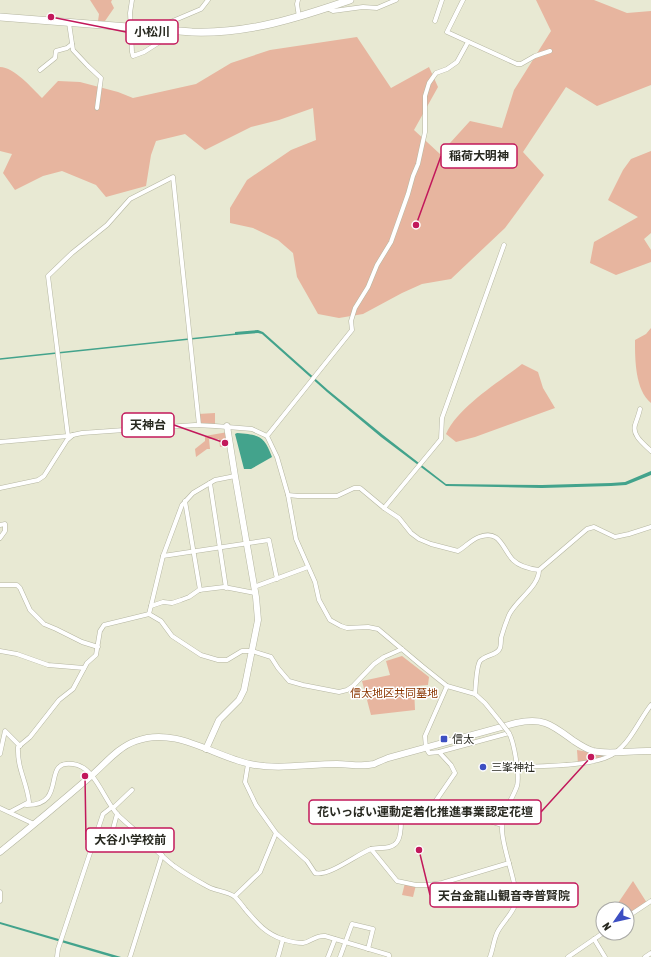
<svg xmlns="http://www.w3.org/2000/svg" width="651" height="957" font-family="'Asap Condensed','Noto Sans JP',sans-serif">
	<rect width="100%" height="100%" fill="#e8e9d3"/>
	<g fill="#e7b59f">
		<polygon points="90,0 112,0 111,2 114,8 105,21 98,21 99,14"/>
		<path d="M 536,0 L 594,0 L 627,13 L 651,11 L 651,85 L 597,106 L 566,87 L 523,152 L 544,175 L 505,228 L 451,279 L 422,284 L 402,293 L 363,314 L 339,318 L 318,314 L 297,277 L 293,253 L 278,240 L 253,228 L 230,223 L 230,208 L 247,180 L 291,150 L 316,140 L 313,108 L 279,120 L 251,127 L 205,150 L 185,134 L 156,141 L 151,155 L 146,186 L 106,197 L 96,185 L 62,171 L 43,176 L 15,190 L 3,173 L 12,154 L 0,151 L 0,67 C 14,67 32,88 42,98 L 58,81 L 80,82 L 118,92 L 133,98 L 196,84 L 231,63 L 270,50 L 357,37 L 391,88 L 429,67 L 438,87 L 414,130 L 440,154 L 470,121 L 502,128 L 514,90 L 551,31 Z"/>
		<polygon points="651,151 651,233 644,239 651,250 651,262 616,275 590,263 594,242 638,217 608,200 623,170 631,159"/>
		<path d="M 651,328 L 651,403 C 635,390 635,359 635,340 L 646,334 Z"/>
		<path d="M 522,364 L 538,372 L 543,388 L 555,408 L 475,437 L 456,442 L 446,434 C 458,407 498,383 522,364 Z"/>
		<polygon points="215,413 215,426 199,425 198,414"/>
		<polygon points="228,432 230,446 220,447 219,439 209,439 210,449 207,449 196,457 195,449 205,441 205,436"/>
		<polygon points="402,656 429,677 428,685 416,686 414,687 415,710 371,715 362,681 390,675 386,661"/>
		<polygon points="577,750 605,755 603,759 578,764"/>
		<polygon points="502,802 508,803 502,825 492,822 493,815 498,815"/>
		<polygon points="633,881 647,903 627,917 627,909 614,909"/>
		<polygon points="405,883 416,885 413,897 402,895"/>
	</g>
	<g fill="#43a38c">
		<polygon points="258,330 263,332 328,390 383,435 446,484 542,485 611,483 625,482 651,471 651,475 626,485 611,486 542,488 446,486 381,437 327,392 262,334 258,333 235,335 235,332"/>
		<path d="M 237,433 C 259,435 264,435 272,457 L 251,469 L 244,469 L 235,434 Z"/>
		<polygon points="0,922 121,957 112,957 0,924"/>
	</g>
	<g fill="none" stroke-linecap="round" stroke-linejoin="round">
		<polyline stroke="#43a38c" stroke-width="1.5" points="0,359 237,334"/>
		<g stroke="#b5b6a1" stroke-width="5">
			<g id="street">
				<polyline points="132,0 130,13 132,52 133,56 144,52 166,38 168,23 201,9 208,0"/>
				<polyline points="298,0 297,4 299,17"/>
				<polyline points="463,0 447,32 517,64 521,64 535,56 550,51"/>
				<polyline points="327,8 333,11 363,7 377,8 396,0"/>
				<polyline points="435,21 442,0"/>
				<polyline points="69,23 73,50 88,66 101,78 97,108"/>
				<polyline points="40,70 55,58 56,51 67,48 72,44"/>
				<path d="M 640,409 C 639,414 637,419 635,425 C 632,436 644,444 651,451"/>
				<polyline points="68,436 48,276 72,253 107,225 130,199 173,177 199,425"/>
				<polyline points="267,436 352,330 351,321 355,308 368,287 377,265 391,242 408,194 413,176 418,164 425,132 425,96 429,83 436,73 447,69 457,62 468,42"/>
				<polyline points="0,442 68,436 82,433 195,425 215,426 252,429 267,436 277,457 288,495 296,539 315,582 319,600 330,620 341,626 347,628 368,627 378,629 422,666 447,686 475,694 485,703 498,719"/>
				<polyline points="210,483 226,588"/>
				<polyline points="0,488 38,480 44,476 58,454 67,440 73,435"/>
				<path d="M 288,495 L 298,496 L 337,496 L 354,488 L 360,488 L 384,508 L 399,518 L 411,533 L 419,539 L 431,544 L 458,551 C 465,547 471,540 479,537 C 500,529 502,548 513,560 C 520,567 531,569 539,570 L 587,529 L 594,527 L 615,537 L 629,534 L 651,527"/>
				<polyline points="185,501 200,590"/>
				<polyline points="384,508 441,439 442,418 504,245"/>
				<polyline points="0,525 5,524 5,531 0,538"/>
				<polyline points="163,556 269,540 277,579"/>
				<polyline points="0,585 17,585 20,588 30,610 44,624 56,629 82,642 98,647"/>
				<polyline points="254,587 308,567"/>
				<polyline points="151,606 163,602 172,603 181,600 189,597 199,590 224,587 255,593"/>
				<polyline points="149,614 163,556 182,505 193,493 215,480 235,476"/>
				<polyline points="0,651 17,654 48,665 84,668"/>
				<path d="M 447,686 L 425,736 L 426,748 L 429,753 L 439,752 L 509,733 C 514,742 520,776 517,786 C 511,803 502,810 502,829 C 502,850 520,888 515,905 C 512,914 503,922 498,931 C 494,938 493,949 490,957"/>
				<path d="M 475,694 C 476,686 476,667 480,661 C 485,655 498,655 500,648 C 501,645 501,641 501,638 C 503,631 506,622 509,615 C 516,600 539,587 539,570"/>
				<polyline points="0,754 5,731 20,746"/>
				<path d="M 248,764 L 245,782 L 256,805 L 276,833 L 307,861 L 315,873 C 329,877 357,854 371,849 C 378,847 392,850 397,842 C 402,836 401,822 401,815 L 402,812 L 405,811 L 456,810 L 502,825"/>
				<path d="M 517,767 C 541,766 598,767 616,752 C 631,741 640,719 651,705"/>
				<path d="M 26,805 C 69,806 40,759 73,764 C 96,767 103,800 118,815 C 125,822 133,828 140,835 C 151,845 162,857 174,866 C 184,873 194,879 205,885 C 213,891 228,891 235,897 C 239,901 242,905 245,909 C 257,923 265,933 282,939 C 288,941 297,943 303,943 C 311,942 315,935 325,936 L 389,955 L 389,957"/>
				<polyline points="0,808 34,824"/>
				<polyline points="113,808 132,790"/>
				<polyline points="434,811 435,802 455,773 451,765 439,752"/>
				<path d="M 10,812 L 29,802 C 27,782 17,769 18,747 L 30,737 L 59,700 L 73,689 L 87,663 L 96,655 L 100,631 L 104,625 L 149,614 L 161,621 L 172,636 L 201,655 L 218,660 L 227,660 L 242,651 L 252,651 L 271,657 L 278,668 L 289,681 L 303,685 L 339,692 L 347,690 L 353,686 L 374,664 L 384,657 L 402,649"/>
				<polyline points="110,840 117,814"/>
				<polyline points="371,849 397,881 416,885 428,885 442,883 509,863"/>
				<polyline points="0,892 0,901"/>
				<polyline points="235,896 260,872 276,833"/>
				<polyline points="627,917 651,901"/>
				<polyline points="594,939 605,957"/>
				<polyline points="57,957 58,949 103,814 112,807"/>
				<polyline points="130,957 162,855"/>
				<polyline points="278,957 283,939"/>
				<polyline points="328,957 335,939"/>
				<polyline points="340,957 352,924 373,929 368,949"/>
				<polyline points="568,957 603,933"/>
				<polyline points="645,957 651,953"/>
			</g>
		</g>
		<g stroke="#b5b6a1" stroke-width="7">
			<g id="secondary">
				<polyline points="206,749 219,720 239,700 244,690 258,620 256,597 235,476 227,426"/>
				<path d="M 0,852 C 31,827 61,802 91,776 C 105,764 118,747 136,741 C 175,726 213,756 250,764 C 278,770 308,764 337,764 C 349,764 362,767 374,764 C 378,762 383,760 388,758 L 516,723 C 544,717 552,725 574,741 C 580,745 586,749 593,751 C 609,755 634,750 651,751"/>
			</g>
		</g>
		<g stroke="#b5b6a1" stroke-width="8">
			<path id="primary" d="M 0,17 L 192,32 C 247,34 298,18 350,0"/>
		</g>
		<use href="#street" stroke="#fff" stroke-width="4"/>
		<use href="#secondary" stroke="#fff" stroke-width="6"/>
		<use href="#primary" stroke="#fff" stroke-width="7"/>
		<g stroke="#b5b6a1" stroke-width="5" stroke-linecap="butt">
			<polyline id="street-bridge" points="498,719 509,733"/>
		</g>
		<use href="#street-bridge" stroke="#fff" stroke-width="4"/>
	</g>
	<g fill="#3d4fc2" stroke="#fff" stroke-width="1.5">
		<rect x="440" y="735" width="8" height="8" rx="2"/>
		<circle cx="483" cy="767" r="4"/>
	</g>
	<g text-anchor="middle" stroke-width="3" stroke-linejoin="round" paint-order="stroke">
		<g font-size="11" fill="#8a3600" stroke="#fff">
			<text x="394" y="697">信太地区共同墓地</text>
		</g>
		<g font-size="11" fill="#282920" stroke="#fff" text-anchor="start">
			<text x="452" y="743">信太</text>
			<text x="491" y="771">三峯神社</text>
		</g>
	</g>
	<path fill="none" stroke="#c2185b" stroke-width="1.5" d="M51 17L126 32M416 225L441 156M225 443L174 425M591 757L541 812M85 776L86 840M419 850L430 895"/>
	<g fill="#c2185b" stroke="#fff" stroke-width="1.5">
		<circle cx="51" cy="17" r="4"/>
		<circle cx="416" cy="225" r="4"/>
		<circle cx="225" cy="443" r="4"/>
		<circle cx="591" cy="757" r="4"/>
		<circle cx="85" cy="776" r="4"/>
		<circle cx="419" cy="850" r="4"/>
	</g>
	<g fill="#fff" stroke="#c2185b" stroke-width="1.5">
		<rect x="126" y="20" width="52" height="24" rx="4"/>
		<rect x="441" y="144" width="76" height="24" rx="4"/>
		<rect x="122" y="413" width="52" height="24" rx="4"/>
		<rect x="309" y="800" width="232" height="24" rx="4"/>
		<rect x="86" y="828" width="88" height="24" rx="4"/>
		<rect x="430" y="883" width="148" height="24" rx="4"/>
	</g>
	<g font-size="12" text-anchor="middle" font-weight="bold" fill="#282920">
		<text x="152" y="36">小松川</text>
		<text x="479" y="160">稲荷大明神</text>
		<text x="148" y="429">天神台</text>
		<text x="425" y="816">花いっぱい運動定着化推進事業認定花壇</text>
		<text x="130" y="844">大谷小学校前</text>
		<text x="504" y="900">天台金龍山観音寺普賢院</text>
	</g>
	<g transform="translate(615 921) rotate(236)"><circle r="19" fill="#ffffff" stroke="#a9a9a6"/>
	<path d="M0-3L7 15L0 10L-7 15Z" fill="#3d4fc2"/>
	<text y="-6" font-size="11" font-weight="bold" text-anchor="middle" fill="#282920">N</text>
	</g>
</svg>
